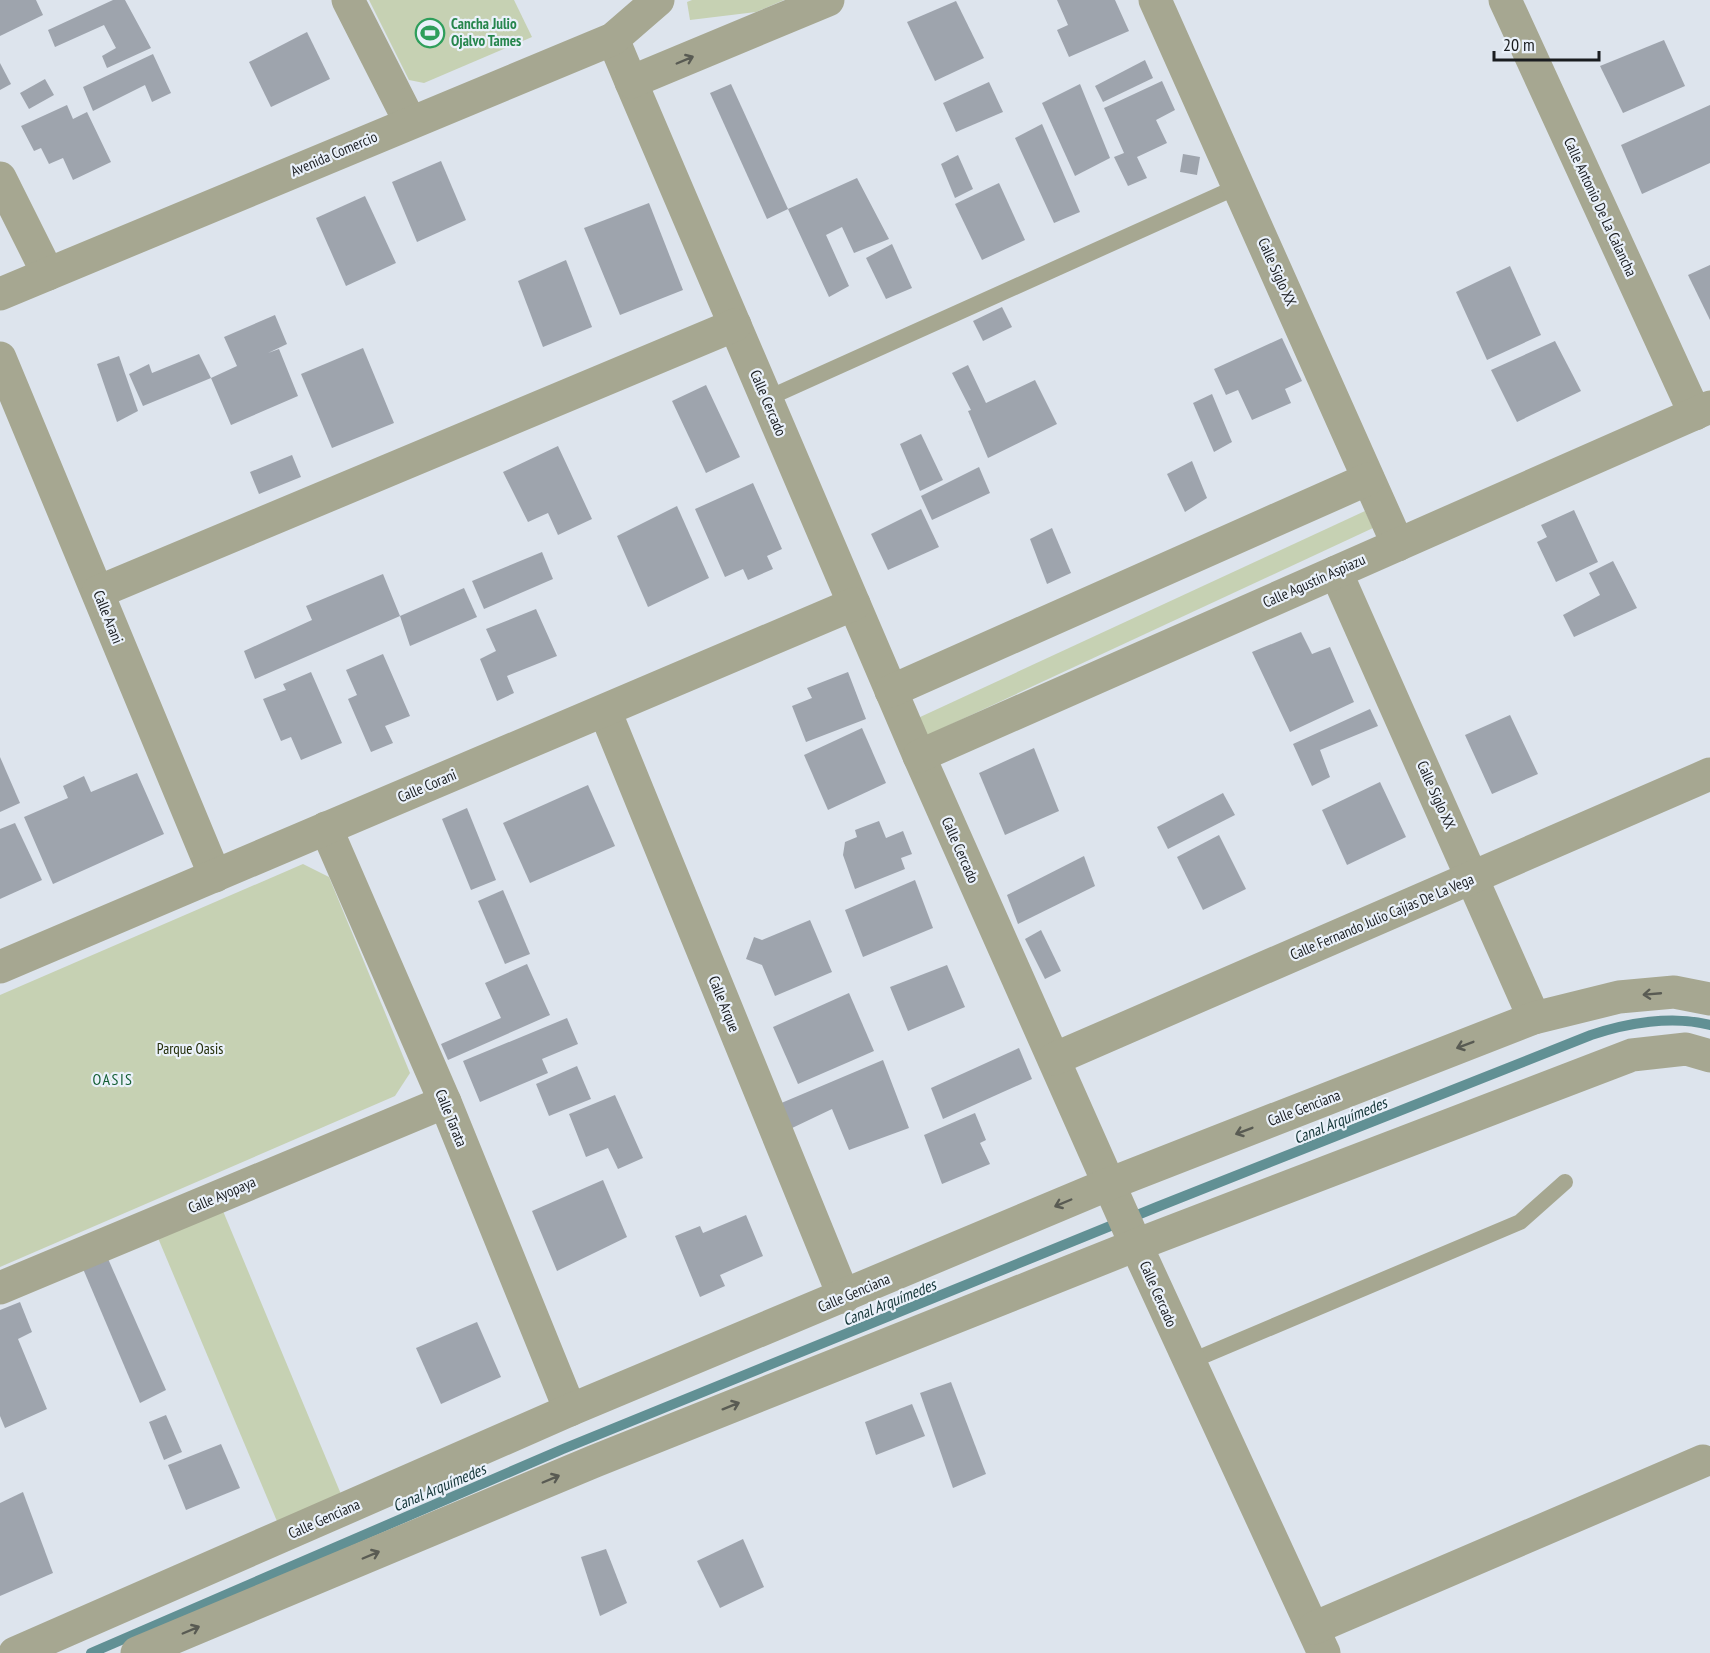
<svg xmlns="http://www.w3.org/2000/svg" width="1710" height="1653" font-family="'PT Sans Narrow',sans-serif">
	<rect width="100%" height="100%" fill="#dde4ed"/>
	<g fill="#c6d1b3">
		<polygon points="369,0 514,0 532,37 424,83 409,80"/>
		<polygon points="692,0 784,0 756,12 690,20 687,2"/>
		<polygon points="1365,511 1373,528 926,736 918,718"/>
		<polygon points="303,864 329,877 410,1073 395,1096 0,1267 0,995"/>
		<polygon points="223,1211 343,1499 279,1526 158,1238"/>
	</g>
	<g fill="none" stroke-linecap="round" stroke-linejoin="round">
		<path stroke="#619094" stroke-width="10" d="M 91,1653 L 563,1449 L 1157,1207 L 1591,1035 C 1627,1023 1672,1015 1710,1025"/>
	</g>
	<g fill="#9ea4ad">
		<polygon points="0,0 36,0 43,15 0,36"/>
		<polygon points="113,0 125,0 151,48 107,68 102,56 116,48 104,25 55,47 48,30"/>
		<polygon points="1057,0 1115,0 1129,31 1069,57 1057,30 1068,25"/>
		<polygon points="956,1 984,58 935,81 907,22"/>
		<polygon points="307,32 330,79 271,107 249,62"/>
		<polygon points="1664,40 1685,86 1623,113 1600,66"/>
		<polygon points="153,54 171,93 152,102 145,85 93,111 83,87"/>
		<polygon points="1145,60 1153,78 1103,102 1095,86"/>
		<polygon points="0,63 11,84 0,90"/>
		<polygon points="45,79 54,95 29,109 20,93"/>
		<polygon points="1162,81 1175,110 1156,120 1167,143 1137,157 1147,178 1128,186 1114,157 1124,153 1104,108"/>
		<polygon points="989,82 1003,112 956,132 943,103"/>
		<polygon points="731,84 788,209 767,219 710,93"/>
		<polygon points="1080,84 1110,158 1075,176 1042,103"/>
		<polygon points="67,105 73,119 87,112 111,162 73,180 63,158 49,164 41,148 34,151 21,126"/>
		<polygon points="1710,105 1710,163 1642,194 1621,145"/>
		<polygon points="1042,124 1080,212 1054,223 1015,138"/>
		<polygon points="1183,154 1200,157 1197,175 1180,172"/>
		<polygon points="958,155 973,189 955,198 941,164"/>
		<polygon points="441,161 466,220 417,242 392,182"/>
		<polygon points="857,178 889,239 854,253 842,227 826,235 849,286 829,297 788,209"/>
		<polygon points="999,183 1025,240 982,260 955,204"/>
		<polygon points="365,196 396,263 346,286 316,218"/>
		<polygon points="649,203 683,290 620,315 584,228"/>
		<polygon points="892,244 912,288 886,299 866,258"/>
		<polygon points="566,260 592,327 543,347 518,281"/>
		<polygon points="1710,265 1710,320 1688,275"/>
		<polygon points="1510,266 1541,335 1487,360 1456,292"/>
		<polygon points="1002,307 1012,327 983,341 973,321"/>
		<polygon points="275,315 287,344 268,353 279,349 298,396 231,425 211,378 237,366 224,337"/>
		<polygon points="1282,338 1302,381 1285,389 1291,403 1252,420 1238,390 1226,395 1214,369"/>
		<polygon points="1555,341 1581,391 1517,422 1491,370"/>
		<polygon points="363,348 394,423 332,448 301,374"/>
		<polygon points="199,354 211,378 143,406 129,374 149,364 152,373"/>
		<polygon points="119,356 138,411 117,422 97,364"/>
		<polygon points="968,365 986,403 1035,380 1057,424 988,458 968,411 971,410 952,373"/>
		<polygon points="706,385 740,457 706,473 672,401"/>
		<polygon points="1212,394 1232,442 1214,452 1193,403"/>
		<polygon points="921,434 943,480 920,491 900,444"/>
		<polygon points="558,446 592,519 558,535 548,513 528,522 503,472"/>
		<polygon points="292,455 301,477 259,494 250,472"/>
		<polygon points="1192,461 1207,498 1185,512 1167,474"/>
		<polygon points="979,467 990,493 932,520 921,496"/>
		<polygon points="753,483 782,549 767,556 773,569 748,580 743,569 725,577 695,509"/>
		<polygon points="677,506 709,578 648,607 617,536"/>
		<polygon points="921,509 939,547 888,570 871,534"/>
		<polygon points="1574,510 1598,562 1556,582 1537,542 1547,537 1541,525"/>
		<polygon points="1052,528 1071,573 1047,584 1030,539"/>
		<polygon points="542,552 553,579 484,609 472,581"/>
		<polygon points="1613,561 1637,608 1574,637 1563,615 1600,595 1589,573"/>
		<polygon points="383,574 400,616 255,679 244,651 312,620 306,606"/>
		<polygon points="464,588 477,617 410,646 400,616"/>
		<polygon points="536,609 557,656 507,676 514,693 497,701 480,659 496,651 486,629"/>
		<polygon points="1301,632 1312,654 1330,647 1354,702 1290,732 1252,652"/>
		<polygon points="383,654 410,716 385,726 393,743 371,752 348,699 357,695 346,670"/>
		<polygon points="311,672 342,743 301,760 291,737 281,741 263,699 286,690 283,684"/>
		<polygon points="848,672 866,719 806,742 792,706 812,698 807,688"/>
		<polygon points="1370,709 1378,726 1320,750 1330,777 1312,786 1293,744"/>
		<polygon points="1510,715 1538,774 1492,794 1465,735"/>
		<polygon points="862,728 886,783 828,810 804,755"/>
		<polygon points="1034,748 1059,811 1005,835 979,773"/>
		<polygon points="0,757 20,803 0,812"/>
		<polygon points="137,773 164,834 53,884 24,817 68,798 63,786 84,776 91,792"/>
		<polygon points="1380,782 1406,837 1347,865 1322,810"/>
		<polygon points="588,785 615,846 530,883 503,823"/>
		<polygon points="1223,793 1235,815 1168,849 1157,827"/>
		<polygon points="467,808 496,880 471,890 442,819"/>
		<polygon points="879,821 886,838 903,831 912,854 901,858 905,869 855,889 843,855 845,842 857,837 855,830"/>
		<polygon points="15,823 42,880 0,899 0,829"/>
		<polygon points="1219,835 1246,889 1203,910 1177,857"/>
		<polygon points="1084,856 1095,886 1018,924 1007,895"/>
		<polygon points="915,880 933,928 863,957 845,910"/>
		<polygon points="503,890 530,954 505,964 478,901"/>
		<polygon points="810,920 832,972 775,996 762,965 746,959 754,937 762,940"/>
		<polygon points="1041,930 1061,971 1045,979 1025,939"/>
		<polygon points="527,964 550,1015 448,1060 441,1044 501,1018 485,983"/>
		<polygon points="947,965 965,1007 908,1031 890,987"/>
		<polygon points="849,993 874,1051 798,1084 773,1027"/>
		<polygon points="567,1018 578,1044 542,1059 548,1073 480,1102 463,1061"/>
		<polygon points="1019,1048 1032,1079 943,1119 931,1088"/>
		<polygon points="883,1060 909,1128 849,1150 832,1109 790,1129 779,1104"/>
		<polygon points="577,1066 591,1099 549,1116 536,1084"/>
		<polygon points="615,1095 643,1158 618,1169 608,1148 586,1157 569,1114"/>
		<polygon points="975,1113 986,1140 980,1143 990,1164 942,1184 924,1135"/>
		<polygon points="603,1180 627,1237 557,1271 532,1211"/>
		<polygon points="746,1215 763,1256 720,1275 725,1286 700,1297 675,1236 700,1226 703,1233"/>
		<polygon points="105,1252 166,1390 140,1403 81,1264"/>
		<polygon points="20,1302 32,1332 18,1339 47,1409 5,1428 0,1416 0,1310"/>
		<polygon points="477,1322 501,1377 441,1404 416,1348"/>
		<polygon points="951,1382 986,1474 953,1488 920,1393"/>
		<polygon points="912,1404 925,1436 876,1455 865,1422"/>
		<polygon points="166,1415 182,1452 164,1460 149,1422"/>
		<polygon points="221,1444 240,1488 186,1510 168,1465"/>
		<polygon points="23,1492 53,1573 0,1596 0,1503"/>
		<polygon points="743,1539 764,1587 720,1608 697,1561"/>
		<polygon points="606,1549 627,1603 600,1616 581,1557"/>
	</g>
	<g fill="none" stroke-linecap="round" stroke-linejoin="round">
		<g stroke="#a6a791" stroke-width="16">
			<polyline points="766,399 1239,186"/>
			<polyline points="1189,1362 1520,1222 1565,1182"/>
		</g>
		<g stroke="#a6a791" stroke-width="33">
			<polyline points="348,0 410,122"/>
			<polyline points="1155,0 1398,545"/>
			<polyline points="1505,0 1695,414"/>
			<polyline points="631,82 919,756 1136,1245 1324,1653"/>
			<polyline points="0,178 48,274"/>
			<polyline points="0,358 215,876"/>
			<polyline points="1336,572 1534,1018"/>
			<polyline points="98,592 735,325"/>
			<polyline points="891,691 1368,479"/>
			<polyline points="605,711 844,1297"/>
			<polyline points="919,756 1710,407"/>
			<polyline points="326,828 445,1102 570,1410"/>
			<polyline points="0,967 854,604"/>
			<polyline points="1054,1059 1710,774"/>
			<polyline points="0,1288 445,1102"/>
			<polyline points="1314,1628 1703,1461"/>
			<polyline points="15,1653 570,1410 1109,1184 1534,1018 1619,997 1674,992 1710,999"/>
			<polyline points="137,1653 595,1461 1136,1245 1632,1055 1686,1049 1710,1056"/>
		</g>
		<g stroke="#a6a791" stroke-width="33">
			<polyline points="613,39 631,82 828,0"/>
			<polyline points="0,294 613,39 658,0"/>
		</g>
	</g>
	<defs><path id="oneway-shaft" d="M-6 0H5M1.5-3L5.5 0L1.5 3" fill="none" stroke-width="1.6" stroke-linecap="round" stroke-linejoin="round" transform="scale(1.5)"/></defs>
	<g stroke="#595b53">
		<use href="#oneway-shaft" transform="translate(685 60) rotate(-23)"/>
		<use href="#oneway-shaft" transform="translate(1652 994) rotate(175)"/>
		<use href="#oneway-shaft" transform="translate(1465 1045) rotate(159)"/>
		<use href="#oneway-shaft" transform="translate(1244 1131) rotate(159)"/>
		<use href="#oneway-shaft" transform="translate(1063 1203) rotate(157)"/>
		<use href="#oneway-shaft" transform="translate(731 1406) rotate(-22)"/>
		<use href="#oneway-shaft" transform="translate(551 1479) rotate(-23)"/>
		<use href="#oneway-shaft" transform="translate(371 1555) rotate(-23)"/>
		<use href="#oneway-shaft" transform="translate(191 1630) rotate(-23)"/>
	</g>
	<defs>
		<g id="stadium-ring" transform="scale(1.5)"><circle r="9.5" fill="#eaf1fa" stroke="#2e9e5b" stroke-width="1.5"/><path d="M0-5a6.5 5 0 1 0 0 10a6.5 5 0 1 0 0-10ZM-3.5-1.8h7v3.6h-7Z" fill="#2e9e5b"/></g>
	</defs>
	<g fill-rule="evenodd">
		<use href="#stadium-ring" x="430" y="33"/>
	</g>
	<g text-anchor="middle" stroke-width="4.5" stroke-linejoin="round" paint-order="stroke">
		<g font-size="15" font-weight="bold" fill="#27864d" stroke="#eaf1fa" text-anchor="start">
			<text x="451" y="29">Cancha Julio<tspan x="451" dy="17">Ojalvo Tames</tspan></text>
		</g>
		<g font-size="15" fill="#1a1d20" stroke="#eaf1fa">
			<text transform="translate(334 154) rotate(-23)" y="5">Avenida Comercio</text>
			<text transform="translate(1600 207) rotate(65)" y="5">Calle Antonio De La Calancha</text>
			<text transform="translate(1277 272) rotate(66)" y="5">Calle Siglo XX</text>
			<text transform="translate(768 403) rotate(67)" y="5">Calle Cercado</text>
			<text transform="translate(1314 581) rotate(-24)" y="5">Calle Agustín Aspiazu</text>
			<text transform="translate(108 617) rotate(68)" y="5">Calle Arani</text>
			<text transform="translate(427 786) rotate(-23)" y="5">Calle Corani</text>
			<text transform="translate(1436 795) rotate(66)" y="5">Calle Siglo XX</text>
			<text transform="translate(960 850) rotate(66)" y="5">Calle Cercado</text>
			<text transform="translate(1382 917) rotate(-23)" y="5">Calle Fernando Julio Cajías De La Vega</text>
			<text transform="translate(724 1004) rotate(68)" y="5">Calle Arque</text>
			<text transform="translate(1304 1108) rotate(-21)" y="5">Calle Genciana</text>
			<text transform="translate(451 1118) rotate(68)" y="5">Calle Tarata</text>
			<text transform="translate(222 1195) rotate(-23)" y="5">Calle Ayopaya</text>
			<text transform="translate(854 1293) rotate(-23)" y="5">Calle Genciana</text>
			<text transform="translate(1158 1294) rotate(66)" y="5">Calle Cercado</text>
			<text transform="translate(324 1519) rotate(-24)" y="5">Calle Genciana</text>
		</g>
		<g font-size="15" fill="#242e09" stroke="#eaf1fa">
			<text x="190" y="1054">Parque Oasis</text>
		</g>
		<g font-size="16" letter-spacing="1.5" fill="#135e33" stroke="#eaf1fa">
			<text x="113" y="1085">OASIS</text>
		</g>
		<g font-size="16" font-style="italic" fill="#123436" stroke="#eaf1fa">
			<text transform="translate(1340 1120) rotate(-22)" y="6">Canal Arquímedes</text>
			<text transform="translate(889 1302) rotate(-22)" y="6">Canal Arquímedes</text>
			<text transform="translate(439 1487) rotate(-23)" y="6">Canal Arquímedes</text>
		</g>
	</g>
	<path d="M1494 51v9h105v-9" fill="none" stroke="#1a1d20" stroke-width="3"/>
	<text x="1503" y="51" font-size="18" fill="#1a1d20" stroke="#eaf1fa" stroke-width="4.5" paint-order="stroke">20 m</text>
</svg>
